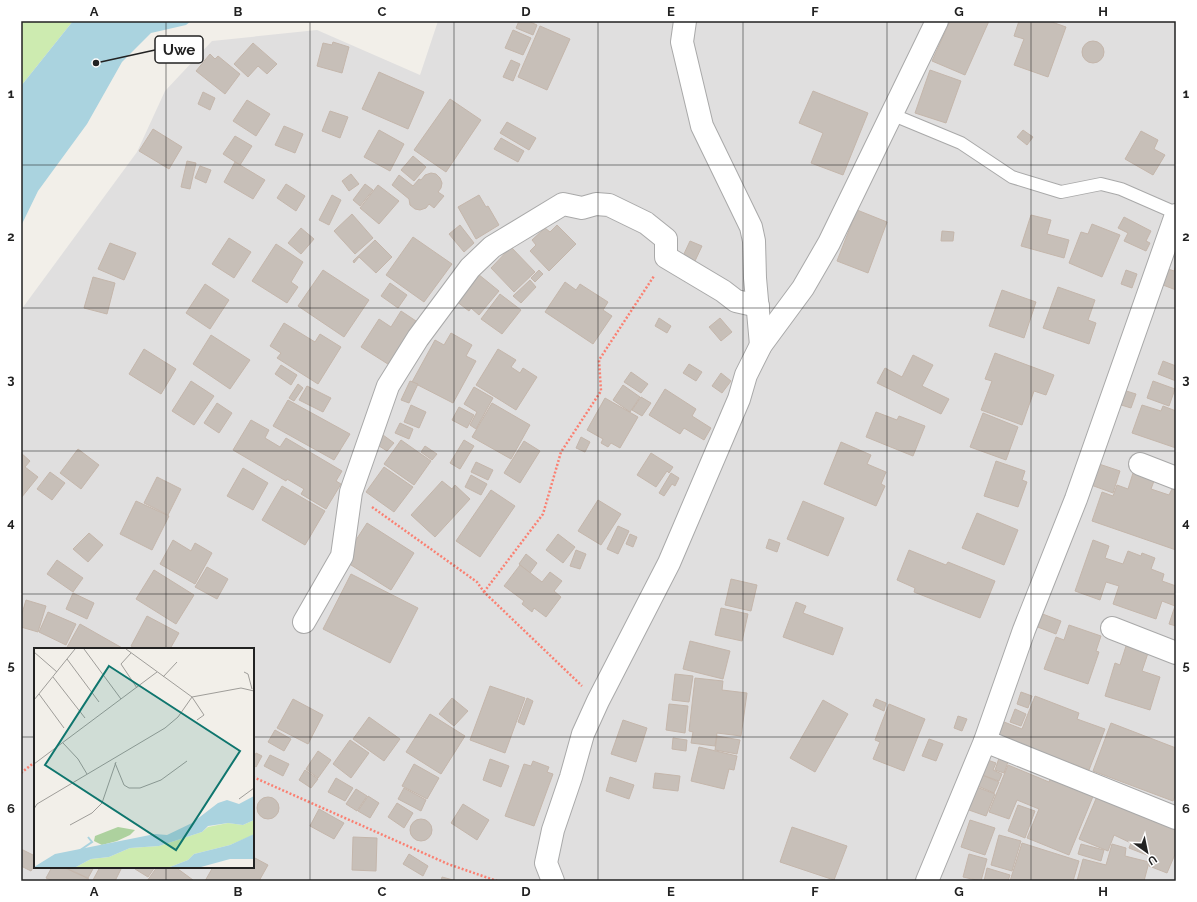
<svg xmlns="http://www.w3.org/2000/svg" width="1197" height="902" font-family="Raleway,sans-serif">
	<rect width="100%" height="100%" fill="#f2efe9"/>
	<path fill="#e0dfdf" fill-rule="evenodd" d="M 438,21 L 1176,21 L 1176,881 L 21,881 L 21,310 L 137,152 L 165,91 L 212,41 L 317,30 L 420,75 ZM 35,649 L 253,649 L 253,867 L 35,867 Z"/>
	<polygon fill="#cdebb0" points="21,21 73,21 21,86"/>
	<polygon fill="#aad3df" points="73,21 191,21 186,25 151,33 122,62 87,124 38,191 21,226 21,86"/>
	<g fill="#c7bfb8" stroke="#c4b6ab">
		<polygon points="519,21 528,21 537,25 533,35 516,28"/>
		<polygon points="950,21 989,21 965,75 932,61"/>
		<polygon points="1019,21 1049,21 1066,27 1048,77 1014,65 1024,39 1014,36"/>
		<polygon points="540,26 570,39 547,90 518,77"/>
		<polygon points="513,30 531,38 523,55 505,48"/>
		<circle cx="1093" cy="52" r="11"/>
		<polygon points="333,42 349,47 342,73 317,66 323,43 332,45"/>
		<polygon points="253,43 277,64 267,74 258,66 248,77 234,64"/>
		<polygon points="210,54 215,59 218,56 240,74 225,94 196,71"/>
		<polygon points="511,60 520,64 513,81 503,77"/>
		<polygon points="930,70 961,81 946,123 915,113"/>
		<polygon points="379,72 424,92 408,129 362,109"/>
		<polygon points="813,91 868,113 843,175 811,163 823,133 799,123"/>
		<polygon points="203,92 215,98 210,110 198,104"/>
		<polygon points="450,99 481,120 446,172 414,150"/>
		<polygon points="247,100 270,114 256,136 233,121"/>
		<polygon points="330,111 348,117 340,138 322,131"/>
		<polygon points="507,122 536,138 529,150 500,133"/>
		<polygon points="284,126 303,134 295,153 275,145"/>
		<polygon points="153,129 182,147 169,169 139,151"/>
		<polygon points="379,130 404,144 390,171 364,157"/>
		<polygon points="1023,130 1033,137 1027,145 1017,137"/>
		<polygon points="1141,131 1158,140 1154,149 1165,155 1153,175 1125,159"/>
		<polygon points="235,136 252,146 240,165 223,154"/>
		<polygon points="501,138 524,151 518,162 494,149"/>
		<polygon points="413,156 426,167 414,181 401,170"/>
		<polygon points="187,161 196,163 190,189 181,187"/>
		<polygon points="235,162 265,180 253,199 224,182"/>
		<polygon points="200,166 211,170 206,183 195,178"/>
		<polygon points="431,173 436,174 440,178 442,183 441,188 438,192 444,196 434,208 429,204 426,208 420,210 415,209 410,205 409,199 392,185 399,175 413,186 419,179 421,180 425,175"/>
		<polygon points="351,174 359,184 349,191 342,181"/>
		<polygon points="286,184 305,196 296,211 277,198"/>
		<polygon points="365,184 373,190 360,206 353,200"/>
		<polygon points="378,185 399,201 379,224 360,208"/>
		<polygon points="332,195 341,200 329,225 319,220"/>
		<polygon points="479,195 486,207 488,206 499,225 476,239 458,207"/>
		<polygon points="857,210 887,222 868,273 837,261"/>
		<polygon points="352,214 373,238 355,254 334,231"/>
		<polygon points="1031,215 1051,220 1047,234 1069,240 1064,258 1021,246"/>
		<polygon points="1124,217 1151,231 1146,241 1150,243 1146,251 1124,241 1128,233 1118,228"/>
		<polygon points="1092,224 1120,235 1102,277 1069,263 1081,232 1088,234"/>
		<polygon points="460,225 474,243 464,252 449,234"/>
		<polygon points="557,225 576,244 549,271 530,251 536,245 532,240 545,228 550,232"/>
		<polygon points="301,228 314,239 301,254 288,243"/>
		<polygon points="942,231 954,232 953,241 941,241"/>
		<polygon points="413,237 452,264 424,302 386,275"/>
		<polygon points="229,238 251,252 234,278 212,264"/>
		<polygon points="375,240 392,257 376,273 359,257 354,263 353,261"/>
		<polygon points="690,241 702,246 695,261 683,256"/>
		<polygon points="110,243 136,253 124,280 98,269"/>
		<polygon points="276,244 303,262 291,282 298,287 287,303 252,281"/>
		<polygon points="511,247 535,272 514,292 491,268"/>
		<polygon points="1176,265 1176,290 1163,285 1168,269 1174,271"/>
		<polygon points="323,270 369,300 344,337 298,306"/>
		<polygon points="539,270 543,274 535,282 531,278"/>
		<polygon points="1126,270 1137,274 1132,288 1121,284"/>
		<polygon points="478,274 499,291 479,315 471,308 469,311 456,301"/>
		<polygon points="93,277 115,283 107,314 84,308"/>
		<polygon points="530,280 536,287 521,303 513,296"/>
		<polygon points="565,282 576,290 580,284 608,302 603,310 612,316 593,344 545,312"/>
		<polygon points="390,283 407,295 398,308 381,296"/>
		<polygon points="205,284 229,300 210,329 186,313"/>
		<polygon points="1058,287 1095,300 1088,320 1096,323 1089,344 1043,328"/>
		<polygon points="1002,290 1036,302 1024,338 989,326"/>
		<polygon points="500,294 521,310 502,334 481,319"/>
		<polygon points="401,311 416,321 406,337 391,366 361,347 379,319 391,327"/>
		<polygon points="659,318 671,326 667,333 655,326"/>
		<polygon points="720,318 732,332 721,341 709,327"/>
		<polygon points="284,323 315,342 320,334 341,347 318,384 277,358 281,353 270,346"/>
		<polygon points="451,333 472,345 466,356 476,361 453,403 412,382 435,340 444,345"/>
		<polygon points="211,335 250,360 230,389 193,364"/>
		<polygon points="144,349 176,369 161,394 129,374"/>
		<polygon points="498,349 516,360 511,367 520,373 523,368 537,377 516,410 476,385"/>
		<polygon points="995,353 1054,375 1046,395 1034,391 1022,425 981,410 992,381 985,379"/>
		<polygon points="913,355 933,365 922,386 949,399 941,414 877,383 885,368 902,377"/>
		<polygon points="1163,361 1176,366 1176,381 1158,374"/>
		<polygon points="689,364 702,372 696,381 683,373"/>
		<polygon points="281,365 297,375 291,385 275,374"/>
		<polygon points="631,372 648,384 641,393 624,382"/>
		<polygon points="721,373 731,381 722,393 712,386"/>
		<polygon points="191,381 214,396 194,425 172,411"/>
		<polygon points="410,381 418,384 409,403 401,400"/>
		<polygon points="1153,381 1175,389 1169,406 1147,398"/>
		<polygon points="298,384 303,388 294,401 289,398"/>
		<polygon points="623,385 640,397 630,412 613,400"/>
		<polygon points="307,386 331,398 323,412 299,400"/>
		<polygon points="474,387 493,398 476,429 470,425 477,412 464,404"/>
		<polygon points="665,389 696,409 692,416 711,428 704,440 684,428 680,434 649,415"/>
		<polygon points="1123,390 1136,394 1131,408 1118,404"/>
		<polygon points="641,397 651,403 642,416 632,410"/>
		<polygon points="605,398 638,417 620,448 611,443 608,447 601,443 603,439 587,430"/>
		<polygon points="288,400 350,434 334,460 273,426"/>
		<polygon points="217,403 232,413 219,433 204,423"/>
		<polygon points="492,403 530,425 511,459 472,437"/>
		<polygon points="411,405 426,412 419,428 404,422"/>
		<polygon points="1142,405 1161,411 1163,406 1176,411 1176,448 1132,433"/>
		<polygon points="459,407 474,415 467,428 452,420"/>
		<polygon points="876,412 897,420 899,416 925,426 913,456 866,437"/>
		<polygon points="983,413 1018,427 1006,460 970,447"/>
		<polygon points="251,420 269,430 265,438 280,447 286,438 342,471 336,481 341,484 326,509 301,494 304,489 287,479 286,481 233,450"/>
		<polygon points="400,423 413,429 409,439 395,433"/>
		<polygon points="383,435 394,443 387,451 376,444"/>
		<polygon points="581,437 590,442 585,452 576,448"/>
		<polygon points="401,440 431,461 414,485 384,464"/>
		<polygon points="464,440 474,446 460,469 450,463"/>
		<polygon points="524,441 540,451 520,483 504,473"/>
		<polygon points="841,442 871,455 867,464 886,472 881,484 885,486 876,506 824,484"/>
		<polygon points="425,446 437,454 432,460 421,452"/>
		<polygon points="78,449 99,465 81,489 60,473"/>
		<polygon points="21,453 30,461 25,467 38,477 21,498"/>
		<polygon points="651,453 673,467 669,473 667,471 656,487 637,475"/>
		<polygon points="996,461 1025,471 1022,480 1027,482 1018,507 984,496"/>
		<polygon points="476,462 493,470 488,480 471,472"/>
		<polygon points="1099,464 1120,471 1113,493 1091,485"/>
		<polygon points="384,467 413,487 394,512 366,492"/>
		<polygon points="243,468 268,483 253,510 227,496"/>
		<polygon points="50,472 65,483 52,500 37,489"/>
		<polygon points="671,473 679,478 675,486 672,484 664,496 659,493"/>
		<polygon points="1133,473 1154,481 1151,489 1169,495 1172,489 1176,490 1176,550 1092,521 1102,492 1113,496 1117,485 1128,489"/>
		<polygon points="471,475 487,484 481,495 465,487"/>
		<polygon points="157,477 181,489 168,515 144,503"/>
		<polygon points="442,481 452,489 455,485 470,499 435,537 411,515"/>
		<polygon points="282,486 325,511 305,545 262,520"/>
		<polygon points="491,490 515,506 480,557 456,541"/>
		<polygon points="598,500 621,514 601,545 578,531"/>
		<polygon points="136,501 169,516 152,550 120,534"/>
		<polygon points="803,501 844,518 828,556 787,539"/>
		<polygon points="977,513 1018,530 1004,565 962,548"/>
		<polygon points="367,523 414,553 391,590 343,560"/>
		<polygon points="618,526 629,531 618,554 607,549"/>
		<polygon points="89,533 103,545 88,562 73,549"/>
		<polygon points="558,534 575,547 563,563 546,550"/>
		<polygon points="630,534 637,537 633,547 626,544"/>
		<polygon points="769,539 780,543 777,552 766,548"/>
		<polygon points="173,540 191,551 195,543 212,553 195,584 160,564"/>
		<polygon points="1093,540 1109,546 1105,558 1123,564 1128,551 1141,556 1142,553 1155,558 1151,569 1164,574 1162,581 1176,586 1176,626 1169,624 1175,606 1162,601 1156,619 1113,604 1119,586 1106,582 1100,600 1075,591"/>
		<polygon points="576,550 586,554 580,569 570,566"/>
		<polygon points="909,550 946,565 948,562 995,581 980,618 914,592 915,588 897,580"/>
		<polygon points="526,554 537,563 530,573 519,564"/>
		<polygon points="57,560 83,578 73,592 47,574"/>
		<polygon points="520,565 542,582 550,572 562,581 554,591 561,597 546,617 534,608 532,612 522,604 524,601 504,586"/>
		<polygon points="207,567 228,579 217,599 195,587"/>
		<polygon points="154,570 194,595 176,624 136,599"/>
		<polygon points="351,574 418,608 390,663 323,629"/>
		<polygon points="731,579 757,585 751,611 725,605"/>
		<polygon points="73,593 94,603 87,619 66,609"/>
		<polygon points="26,600 46,606 38,632 21,627 21,617"/>
		<polygon points="796,602 806,606 803,613 843,628 833,655 783,637"/>
		<polygon points="721,608 748,614 742,641 715,635"/>
		<polygon points="48,612 76,624 66,645 39,632"/>
		<polygon points="1040,613 1061,621 1056,634 1035,626"/>
		<polygon points="147,616 179,633 170,649 136,649 131,646"/>
		<polygon points="80,624 124,649 66,649"/>
		<polygon points="1069,625 1101,636 1096,651 1099,652 1088,684 1044,669 1056,637 1064,640"/>
		<polygon points="690,641 730,651 723,679 683,669"/>
		<polygon points="1126,646 1148,653 1142,671 1160,677 1150,710 1105,696 1115,663 1120,665"/>
		<polygon points="675,674 693,676 689,702 672,700"/>
		<polygon points="695,678 723,681 722,690 747,693 741,736 717,733 715,746 691,743 693,732 689,731"/>
		<polygon points="490,686 525,698 505,753 470,740"/>
		<polygon points="1021,692 1032,696 1028,708 1017,704"/>
		<polygon points="1035,696 1079,713 1077,719 1105,729 1089,770 994,734 999,720 1022,729"/>
		<polygon points="452,698 468,711 454,726 439,714"/>
		<polygon points="527,698 533,701 524,725 518,722"/>
		<polygon points="293,699 323,715 308,744 277,728"/>
		<polygon points="876,699 886,703 884,711 873,706"/>
		<polygon points="823,700 848,714 815,772 790,758"/>
		<polygon points="669,704 688,706 685,733 666,730"/>
		<polygon points="889,704 925,719 904,771 873,759 880,742 875,740"/>
		<polygon points="1015,709 1026,714 1021,726 1010,722"/>
		<polygon points="430,714 465,736 441,774 406,752"/>
		<polygon points="958,716 967,719 962,731 954,728"/>
		<polygon points="369,717 400,739 384,761 353,739"/>
		<polygon points="623,720 647,728 636,762 611,754"/>
		<polygon points="1111,723 1176,748 1176,794 1173,801 1093,771"/>
		<polygon points="275,730 291,739 284,751 268,742"/>
		<polygon points="717,736 740,740 737,754 715,750"/>
		<polygon points="673,738 687,740 686,751 672,749"/>
		<polygon points="929,739 943,744 936,761 922,756"/>
		<polygon points="350,740 369,753 351,778 333,764"/>
		<polygon points="699,747 737,756 734,770 729,769 724,789 691,781"/>
		<polygon points="318,751 331,760 318,778 306,769"/>
		<polygon points="256,753 262,756 256,767 253,765 253,759"/>
		<polygon points="270,755 289,764 283,776 264,766"/>
		<polygon points="999,758 1008,762 1004,773 995,770"/>
		<polygon points="490,759 509,766 501,787 483,780"/>
		<polygon points="985,759 996,763 993,770 1002,774 999,781 979,774"/>
		<polygon points="533,761 549,767 547,772 553,774 534,826 505,816 524,764 531,766"/>
		<polygon points="414,764 439,778 427,799 402,786"/>
		<polygon points="1008,765 1049,782 1051,777 1094,794 1069,855 1027,838 1039,809 1017,800 1009,819 989,812"/>
		<polygon points="305,770 318,779 311,788 299,780"/>
		<polygon points="655,773 680,776 678,791 653,788"/>
		<polygon points="977,773 999,782 994,793 973,784"/>
		<polygon points="610,777 634,785 629,799 606,791"/>
		<polygon points="336,778 353,788 345,801 328,792"/>
		<polygon points="974,786 995,794 986,816 966,809"/>
		<polygon points="404,788 426,800 421,811 398,799"/>
		<polygon points="356,789 367,796 357,811 346,804"/>
		<polygon points="1098,794 1176,825 1176,852 1167,873 1149,866 1152,857 1129,848 1131,843 1114,835 1108,851 1079,839"/>
		<polygon points="368,796 379,803 370,818 358,811"/>
		<circle cx="268" cy="808" r="11"/>
		<polygon points="397,803 413,813 404,828 388,817"/>
		<polygon points="463,804 489,820 477,840 451,823"/>
		<polygon points="1018,805 1035,811 1025,838 1008,831"/>
		<polygon points="319,809 344,823 334,839 310,826"/>
		<circle cx="421" cy="830" r="11"/>
		<polygon points="970,820 995,828 985,855 961,847"/>
		<polygon points="792,827 847,846 834,880 780,862"/>
		<polygon points="999,835 1021,841 1012,871 991,865"/>
		<polygon points="353,837 377,838 376,871 352,870"/>
		<polygon points="1022,843 1079,861 1073,881 1010,881"/>
		<polygon points="1081,844 1104,850 1101,861 1078,854"/>
		<polygon points="1112,844 1126,848 1125,856 1149,862 1144,881 1077,881 1083,859 1106,865"/>
		<polygon points="21,849 35,856 35,864 31,871 21,866"/>
		<polygon points="409,854 428,866 423,876 403,864"/>
		<polygon points="969,854 987,859 981,881 963,877"/>
		<polygon points="253,857 268,865 259,881 205,881 213,867 253,867"/>
		<polygon points="52,867 63,867 89,879 88,881 53,881 46,878"/>
		<polygon points="64,867 94,867 88,878"/>
		<polygon points="100,867 122,867 115,881 95,881 93,880"/>
		<polygon points="136,867 155,867 148,877 135,869"/>
		<polygon points="157,867 179,867 178,869 193,880 192,881 147,881"/>
		<polygon points="987,868 1010,875 1008,881 984,881"/>
		<polygon points="442,877 457,881 441,881"/>
	</g>
	<g fill="none" stroke-linecap="round" stroke-linejoin="round">
		<g stroke="#a9a9a9" stroke-width="14">
			<polyline id="service" points="891,114 961,143 1012,177 1061,192 1101,184 1121,189 1176,213"/>
		</g>
		<g stroke="#a9a9a9" stroke-width="24">
			<g id="minor">
				<polyline points="685,21 682,42 702,126 751,227 754,241 755,278 761,345"/>
				<polyline points="1140,464 1176,478"/>
				<polyline points="304,622 342,556 351,492 388,386 418,338 470,268 492,247 563,204 582,208 596,204 609,205 646,223 666,239 666,257 723,291 736,301 758,306"/>
				<polyline points="1112,628 1176,653"/>
				<polyline points="985,741 1176,818"/>
				<polyline points="553,881 546,863 553,830 571,777 583,734 598,701 669,563 739,399 746,375 761,345 803,288 829,243 937,21"/>
				<polyline points="927,881 985,741 1024,630 1076,499 1176,215"/>
			</g>
		</g>
		<g stroke="#fa8072" stroke-width="2.5" stroke-dasharray="2 2" stroke-linecap="butt">
			<polyline points="372,507 477,582 484,592 582,686"/>
			<polyline points="484,592 543,514 561,452 601,391 599,360 654,276"/>
			<polyline points="21,773 35,762"/>
			<polyline points="253,777 448,864 497,881"/>
		</g>
		<use href="#service" stroke="#fff" stroke-width="12"/>
		<use href="#minor" stroke="#fff" stroke-width="22"/>
	</g>
	<path fill="none" stroke="#222" stroke-width="1" stroke-opacity="0.55" d="M 166,21 L 166,649M 310,21 L 310,881M 454,21 L 454,881M 598,21 L 598,881M 743,21 L 743,881M 887,21 L 887,881M 1031,21 L 1031,881M 21,165 L 1176,165M 21,308 L 1176,308M 21,451 L 1176,451M 21,594 L 1176,594M 21,737 L 35,737M 253,737 L 1176,737M 166,867 L 166,881"/>
	<g transform="translate(34 648)">
		<rect width="220" height="220" fill="#f2efe9"/>
		<path d="M 220,172 L 220,186 L 217,188 L 196,197 L 160,206 L 154,212 L 136,219 L 42,219 L 57,211 L 75,209 L 96,200 L 125,198 L 168,184 L 174,179 L 194,175 L 209,177 Z" fill="#cdebb0"/>
		<path d="M 84,179 L 101,182 L 96,187 L 83,193 L 68,197 L 60,193 L 61,188 Z" fill="#add19e"/>
		<path d="M 220,148 L 220,172 L 209,177 L 194,175 L 174,178 L 168,184 L 125,198 L 96,200 L 75,209 L 57,211 L 42,219 L 0,219 L 21,206 L 121,186 L 133,187 L 158,175 L 184,155 L 193,152 L 205,156 ZM 220,186 L 220,211 L 196,211 L 167,219 L 136,219 L 154,212 L 160,206 L 196,197 Z" fill="#aad3df"/>
		<path fill="none" stroke="#aad3df" stroke-width="2" d="M 42,205 L 58,194 L 54,189"/>
		<path fill="none" stroke="#9f9d99" stroke-width="1" d="M 50,1 L 87,51M 92,1 L 158,49 L 207,40 L 220,43M 0,4 L 23,24M 97,5 L 87,16 L 103,40M 33,11 L 65,54M 210,24 L 214,26 L 218,41M 19,29 L 51,70M 129,29 L 143,14M 5,46 L 30,80M 0,52 L 41,1M 29,95 L 44,111 L 53,126M 81,115 L 90,137 L 95,140 L 106,140 L 127,132 L 153,113M 0,116 L 123,24M 205,151 L 220,140M 0,161 L 3,156 L 131,80 L 144,69 L 158,49 L 170,67 L 163,72M 36,177 L 58,165 L 68,155 L 82,114"/>
		<path fill="#0f766e" fill-opacity="0.15" stroke="#0f766e" stroke-width="2" d="M 75,18 L 206,103 L 142,202 L 11,117 Z"/>
		<rect width="220" height="220" fill="none" stroke="#222" stroke-width="2"/>
	</g>
	<path fill="none" stroke="#222" stroke-width="1.5" d="M96 63L155 50"/>
	<circle fill="#222" stroke="#fff" stroke-width="1.5" cx="96" cy="63" r="4"/>
	<rect fill="#fff" stroke="#222" stroke-width="1.5" x="155" y="36" width="48" height="27" rx="4"/>
	<g font-size="15" text-anchor="middle" font-weight="bold" fill="#222">
		<text x="179" y="55">Uwe</text>
	</g>
	<rect width="1197" height="902" fill="none" stroke="#ffffff" stroke-width="44"/>
	<g transform="translate(1147 852) rotate(147)" stroke="#ffffff" stroke-width="3" paint-order="stroke">
	<path d="M0-3L7 15L0 10L-7 15Z" fill="#222222"/>
	<text y="-6" font-size="11" font-weight="bold" text-anchor="middle" fill="#222222">U</text>
	</g>
	<rect x="22" y="22" width="1153" height="858" fill="none" stroke="#222" stroke-width="1.5"/>
	<g font-size="13" text-anchor="middle" font-weight="bold" fill="#222">
		<text x="94" y="16">A</text>
		<text x="238" y="16">B</text>
		<text x="382" y="16">C</text>
		<text x="526" y="16">D</text>
		<text x="671" y="16">E</text>
		<text x="815" y="16">F</text>
		<text x="959" y="16">G</text>
		<text x="1103" y="16">H</text>
		<text x="11" y="98">1</text>
		<text x="1186" y="98">1</text>
		<text x="11" y="241">2</text>
		<text x="1186" y="241">2</text>
		<text x="11" y="384">3</text>
		<text x="1186" y="384">3</text>
		<text x="11" y="527">4</text>
		<text x="1186" y="527">4</text>
		<text x="11" y="670">5</text>
		<text x="1186" y="670">5</text>
		<text x="11" y="813">6</text>
		<text x="1186" y="813">6</text>
		<text x="94" y="896">A</text>
		<text x="238" y="896">B</text>
		<text x="382" y="896">C</text>
		<text x="526" y="896">D</text>
		<text x="671" y="896">E</text>
		<text x="815" y="896">F</text>
		<text x="959" y="896">G</text>
		<text x="1103" y="896">H</text>
	</g>
</svg>
